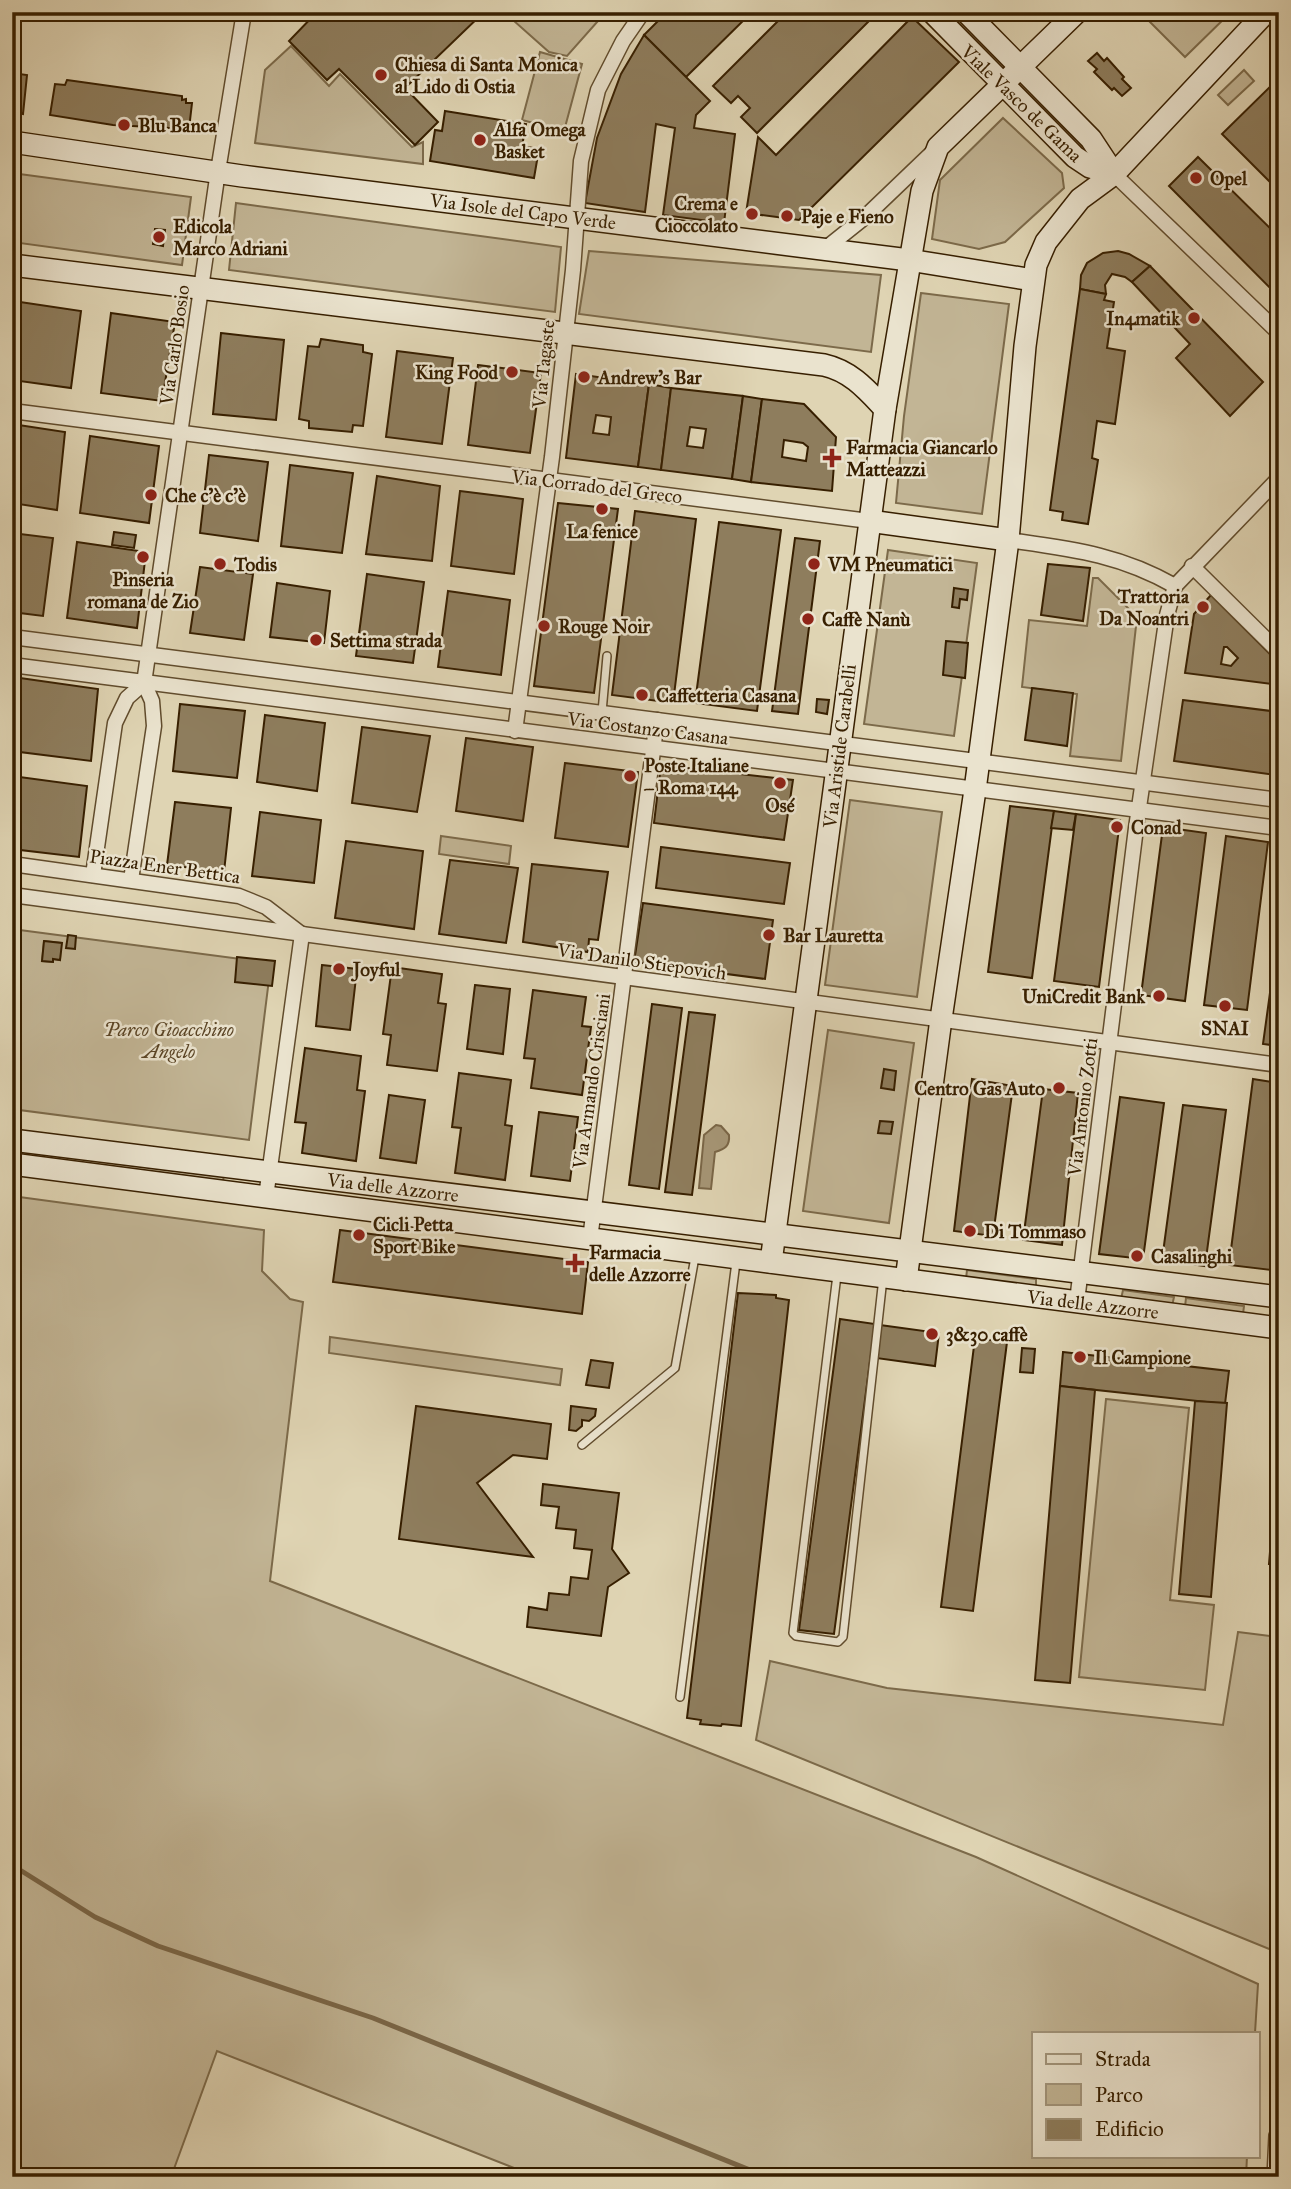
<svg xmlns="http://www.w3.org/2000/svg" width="1291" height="2189" font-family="'IM FELL Great Primer',serif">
	<rect width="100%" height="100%" fill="#dfd4b3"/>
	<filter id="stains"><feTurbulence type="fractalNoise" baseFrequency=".00286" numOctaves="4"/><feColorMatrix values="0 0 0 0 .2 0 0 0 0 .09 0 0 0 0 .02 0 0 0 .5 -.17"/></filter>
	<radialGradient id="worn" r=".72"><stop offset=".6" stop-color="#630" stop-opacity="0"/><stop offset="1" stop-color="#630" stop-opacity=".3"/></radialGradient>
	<g fill="#c2b595" stroke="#7c6a4a" stroke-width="2" fill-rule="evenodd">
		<polygon points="522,12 606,12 567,56 549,52 514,21"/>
		<polygon points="1140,12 1231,12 1185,57"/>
		<polygon points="291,46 329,86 340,74 412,147 423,142 423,164 255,143 265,70"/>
		<polygon points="540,52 582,64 564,131 522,120"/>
		<polygon points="1244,70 1254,81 1228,105 1218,95"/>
		<polygon points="1003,118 1062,173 1064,188 1005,242 979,249 932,239 940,180"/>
		<polygon points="12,173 191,197 182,265 12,242"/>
		<polygon points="236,203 561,247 555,312 229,270"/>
		<polygon points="589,251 881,275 871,352 579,314"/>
		<polygon points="921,293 1009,304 982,514 896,503 904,416"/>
		<polygon points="888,550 977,563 954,736 864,724"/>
		<polygon points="1093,578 1098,578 1137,617 1121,761 1070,756 1077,694 1022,687 1029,620 1087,626"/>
		<polygon points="850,800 942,812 917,997 825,985"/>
		<polygon points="441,836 511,846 509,864 439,854"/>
		<path d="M 12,929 L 271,963 L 249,1140 L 12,1109 ZM 44,941 L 61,943 L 60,960 L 53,959 L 52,962 L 42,961 Z"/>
		<polygon points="828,1030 914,1043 889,1223 803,1211"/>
		<polygon points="12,1146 224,1174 223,1182 12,1155"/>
		<polygon points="12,1196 264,1230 262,1271 290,1299 303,1302 270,1581 976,1857 1258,1984 1255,2033 1034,2033 1034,2156 1247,2156 1246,2177 537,2177 217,2051 171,2177 12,2177"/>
		<polygon points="967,1270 1036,1279 1036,1288 966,1279"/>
		<polygon points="1123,1290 1174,1297 1172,1306 1121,1299"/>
		<polygon points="1186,1298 1244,1306 1243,1314 1185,1307"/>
		<polygon points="330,1337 562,1369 560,1385 329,1353"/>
		<polygon points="1106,1399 1189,1408 1170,1600 1214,1605 1205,1690 1079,1677"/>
		<polygon points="1238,1632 1279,1637 1279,1916 1274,1951 756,1740 770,1661 887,1688 1223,1725"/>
	</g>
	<path fill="#a69676" stroke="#7a6647" stroke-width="2" d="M 716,1125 L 721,1126 L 729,1135 C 730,1146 725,1149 715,1152 L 711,1189 L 699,1188 L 704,1135 Z"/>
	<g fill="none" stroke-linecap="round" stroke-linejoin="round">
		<polyline stroke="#7a6647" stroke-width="5" points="12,1865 95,1917 158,1946 373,2018 767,2177"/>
	</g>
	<g fill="#8e7d5d" stroke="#371f00" stroke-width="2" fill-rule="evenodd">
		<polygon points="317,12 484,12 405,88 438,122 415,145 339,69 327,80 289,41"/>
		<polygon points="667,12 752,12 686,77 644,35"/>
		<polygon points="787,12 878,12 757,133 741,117 750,108 738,96 731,103 713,86"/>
		<polygon points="912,17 959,62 799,220 746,213 758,137 776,155"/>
		<polygon points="644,35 710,101 696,115 694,128 735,134 724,223 663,215 675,128 656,124 645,212 585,203 597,138 621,74"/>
		<polygon points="1097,53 1104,61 1107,58 1124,77 1122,79 1131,88 1122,96 1114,88 1112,90 1094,72 1097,69 1088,61"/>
		<polygon points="12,73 27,75 23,114 12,112"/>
		<polygon points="1279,78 1279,191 1222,134"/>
		<polygon points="67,80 182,96 182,100 186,99 186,103 192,103 189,129 113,125 50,115 55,84 65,85"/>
		<polygon points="445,111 526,124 522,146 539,149 534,178 430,161 435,130 442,131"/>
		<polygon points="1198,157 1279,237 1279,297 1169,186"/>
		<polygon points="155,229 165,230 163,246 153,244"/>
		<polygon points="1118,251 1129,254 1150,266 1132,282 1125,277 1112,274 1105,285 1106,294 1080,289 1081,275 1087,263 1103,253"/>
		<polygon points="1150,266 1263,382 1230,416 1176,358 1190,344 1132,282"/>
		<polygon points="1080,289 1106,294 1104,300 1114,302 1107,348 1125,351 1115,424 1097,421 1092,458 1098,460 1088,524 1062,520 1063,512 1050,510"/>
		<polygon points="20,302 81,311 71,388 12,380 12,354"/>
		<polygon points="111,313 175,322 162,401 101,393"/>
		<polygon points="221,333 284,340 276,420 213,414"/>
		<polygon points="321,339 363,345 363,352 372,354 363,426 353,425 352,432 309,428 309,421 299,419 308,346 319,347"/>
		<polygon points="397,351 453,358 442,444 386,437"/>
		<polygon points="478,365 541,373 530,453 468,445"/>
		<path d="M 576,374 L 649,384 L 638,467 L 566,458 ZM 596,415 L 611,417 L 609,435 L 593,433 Z"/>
		<polygon points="649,384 671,388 661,470 638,467"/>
		<path d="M 671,388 L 743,396 L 732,479 L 661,470 ZM 690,427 L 706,429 L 703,448 L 687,446 Z"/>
		<polygon points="743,396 762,399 751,482 732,479"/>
		<path d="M 762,399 L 804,404 L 836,437 L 832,491 L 751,482 ZM 784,440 L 803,443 L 808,447 L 806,461 L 782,457 Z"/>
		<polygon points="12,424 65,432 57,510 12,503"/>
		<polygon points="90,436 159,446 149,523 80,513"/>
		<polygon points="209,455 268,462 258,541 200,533"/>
		<polygon points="290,465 353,473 342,553 281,546"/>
		<polygon points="377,476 440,486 432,561 366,554"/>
		<polygon points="460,491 523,499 514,574 451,566"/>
		<polygon points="558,503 618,509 594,693 534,686"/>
		<polygon points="635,511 696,519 673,703 612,695"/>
		<polygon points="719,522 781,530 757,711 695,703"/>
		<polygon points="114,532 136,535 134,548 112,545"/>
		<polygon points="12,533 53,538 43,616 12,612"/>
		<polygon points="795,538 820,541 798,714 772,711"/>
		<polygon points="77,542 146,552 137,628 67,618"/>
		<polygon points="1048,564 1090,568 1083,621 1041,615"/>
		<polygon points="200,567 253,574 244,640 190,633"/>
		<polygon points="367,574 424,582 413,663 356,656"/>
		<polygon points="277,583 330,591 324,643 270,637"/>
		<polygon points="954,588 968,590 967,600 960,599 959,608 952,607"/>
		<polygon points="448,591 510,600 501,675 438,667"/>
		<path d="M 1211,595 L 1279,663 L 1279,685 L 1185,673 L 1194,614 ZM 1224,647 L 1227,647 L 1238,658 L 1231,666 L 1221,664 Z"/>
		<polygon points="946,641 968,643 965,678 943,675"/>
		<polygon points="13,677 98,689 91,761 12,751"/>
		<polygon points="1032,688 1073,693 1067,746 1025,740"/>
		<polygon points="817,699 829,700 827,714 816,712"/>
		<polygon points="1183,700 1279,712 1279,751 1275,775 1174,761"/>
		<polygon points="180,704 245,711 237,778 173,771"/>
		<polygon points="265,715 325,723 317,791 257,782"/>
		<polygon points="362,727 430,736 417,812 352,803"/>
		<polygon points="466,738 533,747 523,821 456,811"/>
		<polygon points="565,763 638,772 628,847 555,838"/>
		<polygon points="661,765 793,780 784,840 654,823"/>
		<polygon points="12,776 87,786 79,857 12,849"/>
		<polygon points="175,802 231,808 224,872 167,865"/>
		<polygon points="1010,806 1054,811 1032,978 988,972"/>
		<polygon points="1054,811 1076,814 1073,830 1051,828"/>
		<polygon points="260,812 321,820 314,883 252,876"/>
		<polygon points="1076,814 1120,820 1099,987 1054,981"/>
		<polygon points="1163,827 1206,833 1185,1001 1141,995"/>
		<polygon points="1226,836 1268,842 1247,1010 1204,1005"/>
		<polygon points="346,841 423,851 414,929 335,918"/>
		<polygon points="661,847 790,863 784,904 656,888"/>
		<polygon points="450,860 518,868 506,943 439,934"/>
		<polygon points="532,864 608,872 598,940 589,939 588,952 523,942"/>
		<polygon points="643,903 773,920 765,979 634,962"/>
		<polygon points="1279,927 1279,1046 1263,1044"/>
		<polygon points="68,935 76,936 75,949 66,948"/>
		<polygon points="44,941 62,943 60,960 53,959 53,962 42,961"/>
		<polygon points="237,957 275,961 272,986 235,982"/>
		<polygon points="322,965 357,969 350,1030 316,1026"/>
		<polygon points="392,967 442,974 438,1003 446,1004 437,1071 387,1065 391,1035 383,1034"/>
		<polygon points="475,985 510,989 503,1054 467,1049"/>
		<polygon points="533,990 586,997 582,1026 591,1027 582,1095 531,1088 535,1059 524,1058"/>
		<polygon points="652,1004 682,1008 659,1189 629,1185"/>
		<polygon points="689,1012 715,1015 692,1195 665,1192"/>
		<polygon points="305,1048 361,1056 357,1090 365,1091 356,1161 302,1153 306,1123 295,1122"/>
		<polygon points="884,1069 896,1071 894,1090 881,1088"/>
		<polygon points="459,1073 511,1080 505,1125 512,1126 505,1180 455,1173 461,1128 452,1127"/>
		<polygon points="972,1079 1013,1086 993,1236 954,1231"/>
		<polygon points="1253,1079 1279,1083 1279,1212 1271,1270 1229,1265"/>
		<polygon points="1043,1089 1078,1093 1062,1245 1023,1240"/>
		<polygon points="389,1095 425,1100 416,1163 380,1158"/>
		<polygon points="1120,1097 1164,1103 1143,1259 1099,1254"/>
		<polygon points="1183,1105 1226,1110 1205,1266 1162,1260"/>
		<polygon points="539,1112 578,1117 570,1181 531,1176"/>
		<polygon points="880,1121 893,1122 891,1134 878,1133"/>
		<polygon points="340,1230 588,1262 582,1314 333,1282"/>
		<polygon points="738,1293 776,1295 776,1298 789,1300 741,1726 722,1724 721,1726 700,1724 701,1720 687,1718"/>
		<polygon points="840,1319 875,1324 834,1634 799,1630"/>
		<polygon points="880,1325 939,1333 935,1366 876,1358"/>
		<polygon points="975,1338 1007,1342 973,1611 941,1607"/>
		<polygon points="1022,1348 1035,1349 1033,1373 1020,1372"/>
		<polygon points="1063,1352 1229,1371 1225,1404 1060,1386"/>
		<polygon points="591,1360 613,1363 609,1388 586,1385"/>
		<polygon points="1060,1386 1095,1390 1070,1683 1035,1680"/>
		<polygon points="1195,1401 1227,1403 1211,1597 1179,1594"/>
		<polygon points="416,1406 551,1424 547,1459 513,1455 477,1483 533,1557 399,1539"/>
		<polygon points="571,1406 596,1409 595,1416 589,1421 582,1420 582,1426 576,1431 569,1430"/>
		<polygon points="1279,1442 1279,1564 1269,1564"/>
		<polygon points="543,1484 619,1493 612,1549 629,1573 608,1587 601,1636 527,1627 529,1607 547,1610 549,1593 569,1595 571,1577 588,1579 592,1550 574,1548 576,1530 556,1528 559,1507 541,1505"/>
	</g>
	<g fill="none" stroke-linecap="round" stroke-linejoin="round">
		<g stroke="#614c2d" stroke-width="10">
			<g id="lane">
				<polyline points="602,712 607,656"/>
				<polyline points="837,1275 793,1633 796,1636 838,1642 843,1637 883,1278"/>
				<polyline points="582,1445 675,1368 695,1257"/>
				<polyline points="680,1697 736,1262"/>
				<polyline points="1271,2177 1273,2135 1279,2122"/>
			</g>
		</g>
		<g stroke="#614c2d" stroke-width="17">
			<g id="street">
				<polyline points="1114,174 1279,333"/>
				<polyline points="825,249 865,217 935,150"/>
				<polyline points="12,411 869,521"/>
				<path d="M 1008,540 C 1071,549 1119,554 1175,586"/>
				<polyline points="1192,566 1279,652"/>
				<polyline points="12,637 1279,800"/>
				<polyline points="12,665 1279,828"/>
				<polyline points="515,731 552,457 573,270 581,161 598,90 623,41 643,12"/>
				<polyline points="12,864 239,896 266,907 300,933"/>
				<polyline points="93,875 115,723 127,698 144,683"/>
				<polyline points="131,880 154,726 152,701 144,683 218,171 244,12"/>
				<polyline points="12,895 1279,1065"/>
				<polyline points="266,1197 302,934"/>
				<polyline points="590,1239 657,720"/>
				<polyline points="1077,1301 1136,828 1167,615 1175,586 1279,478"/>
			</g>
		</g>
		<g stroke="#371f00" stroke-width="24">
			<g id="secondary">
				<polyline points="932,12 1075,157 1090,167 1114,174"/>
				<polyline points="966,12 1091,139 1114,174"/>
				<polyline points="12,142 242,176 909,260 1033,280"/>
				<path d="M 12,265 L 824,365 C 851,371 867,390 885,409"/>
				<polyline points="869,521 1008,540"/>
				<polyline points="12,1140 1279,1297"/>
				<polyline points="12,1164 1279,1328"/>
				<polyline points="771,1262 885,409 922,191 938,147 1077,12"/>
				<polyline points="906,1280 941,1019 975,790 1008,540 1025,346 1036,265 1046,242 1080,199 1114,174 1266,12"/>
			</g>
		</g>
		<use href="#lane" stroke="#eae3ce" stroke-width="7"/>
		<use href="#street" stroke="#eae3ce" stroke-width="14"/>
		<use href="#secondary" stroke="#eae3ce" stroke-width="21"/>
	</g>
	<g fill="#8f2418" stroke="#eae3ce" stroke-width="2.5">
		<circle cx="381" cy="75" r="7"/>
		<circle cx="124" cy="125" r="7"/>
		<circle cx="480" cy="140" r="7"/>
		<circle cx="1196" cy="178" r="7"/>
		<circle cx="752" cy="214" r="7"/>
		<circle cx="787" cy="216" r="7"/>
		<circle cx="159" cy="237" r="7"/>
		<circle cx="1194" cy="318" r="7"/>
		<circle cx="512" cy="372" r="7"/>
		<circle cx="584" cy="377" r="7"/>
		<path d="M828.5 447.5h7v7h7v7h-7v7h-7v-7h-7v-7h7z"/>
		<circle cx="151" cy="495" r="7"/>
		<circle cx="602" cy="509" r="7"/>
		<circle cx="143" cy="557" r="7"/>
		<circle cx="220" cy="564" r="7"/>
		<circle cx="814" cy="564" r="7"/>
		<circle cx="1203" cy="607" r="7"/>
		<circle cx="808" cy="619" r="7"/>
		<circle cx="544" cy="626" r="7"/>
		<circle cx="316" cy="640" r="7"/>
		<circle cx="642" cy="695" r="7"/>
		<circle cx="630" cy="776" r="7"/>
		<circle cx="780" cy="783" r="7"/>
		<circle cx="1117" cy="827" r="7"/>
		<circle cx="769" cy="935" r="7"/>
		<circle cx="339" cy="969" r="7"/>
		<circle cx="1159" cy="996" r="7"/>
		<circle cx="1225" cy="1006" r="7"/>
		<circle cx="1059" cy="1088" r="7"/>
		<circle cx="970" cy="1231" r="7"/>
		<circle cx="359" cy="1235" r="7"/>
		<circle cx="1137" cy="1256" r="7"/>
		<path d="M571.5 1252.5h7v7h7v7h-7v7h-7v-7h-7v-7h7z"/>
		<circle cx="932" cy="1334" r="7"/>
		<circle cx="1080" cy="1357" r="7"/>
	</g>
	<g text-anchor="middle" stroke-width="5" stroke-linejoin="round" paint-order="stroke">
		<g font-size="19" font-weight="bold" fill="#371f00" stroke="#eae3ce" text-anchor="start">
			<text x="395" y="71">Chiesa di Santa Monica<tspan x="395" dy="22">al Lido di Ostia</tspan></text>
			<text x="138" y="132">Blu Banca</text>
			<text x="494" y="136">Alfa Omega<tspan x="494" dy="22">Basket</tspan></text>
			<text x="1210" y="185">Opel</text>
			<text x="738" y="210" text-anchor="end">Crema e<tspan x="738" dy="22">Cioccolato</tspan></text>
			<text x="801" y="223">Paje e Fieno</text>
			<text x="173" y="233">Edicola<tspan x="173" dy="22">Marco Adriani</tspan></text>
			<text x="1180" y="325" text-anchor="end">In4matik</text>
			<text x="498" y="379" text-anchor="end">King Food</text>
			<text x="598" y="384">Andrew’s Bar</text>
			<text x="846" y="454">Farmacia Giancarlo<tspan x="846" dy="22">Matteazzi</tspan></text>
			<text x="165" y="502">Che c'è c'è</text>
			<text x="602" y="538" text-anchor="middle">La fenice</text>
			<text x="234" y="571">Todis</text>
			<text x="828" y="571">VM Pneumatici</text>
			<text x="143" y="586" text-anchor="middle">Pinseria<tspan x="143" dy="22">romana de Zio</tspan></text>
			<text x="1189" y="603" text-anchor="end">Trattoria<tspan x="1189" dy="22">Da Noantri</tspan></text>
			<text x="822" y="626">Caffè Nanù</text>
			<text x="558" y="633">Rouge Noir</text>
			<text x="330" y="647">Settima strada</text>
			<text x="656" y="702">Caffetteria Casana</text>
			<text x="644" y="772">Poste Italiane<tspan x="644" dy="22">– Roma 144</tspan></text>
			<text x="780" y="812" text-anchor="middle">Osé</text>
			<text x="1131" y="834">Conad</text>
			<text x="783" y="942">Bar Lauretta</text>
			<text x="353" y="976">Joyful</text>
			<text x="1145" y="1003" text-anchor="end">UniCredit Bank</text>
			<text x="1225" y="1035" text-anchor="middle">SNAI</text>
			<text x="1045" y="1095" text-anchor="end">Centro Gas Auto</text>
			<text x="373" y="1231">Cicli Petta<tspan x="373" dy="22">Sport Bike</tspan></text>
			<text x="984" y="1238">Di Tommaso</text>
			<text x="589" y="1259">Farmacia<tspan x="589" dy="22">delle Azzorre</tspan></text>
			<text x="1151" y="1263">Casalinghi</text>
			<text x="946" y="1341">3&amp;30 caffè</text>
			<text x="1094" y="1364">Il Campione</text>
		</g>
		<g font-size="19" fill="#371f00" stroke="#eae3ce">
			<text transform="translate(1022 103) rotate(44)" y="7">Viale Vasco de Gama</text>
			<text transform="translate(523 211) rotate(7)" y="7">Via Isole del Capo Verde</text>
			<text transform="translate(174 345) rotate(-82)" y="7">Via Carlo Bosio</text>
			<text transform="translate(543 364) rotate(-84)" y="7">Via Tagaste</text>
			<text transform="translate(597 486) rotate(7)" y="7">Via Corrado del Greco</text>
			<text transform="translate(648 728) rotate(7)" y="7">Via Costanzo Casana</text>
			<text transform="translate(839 746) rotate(-83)" y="7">Via Aristide Carabelli</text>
			<text transform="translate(165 866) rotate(8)" y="7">Piazza Ener Bettica</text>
			<text transform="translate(642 961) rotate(8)" y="7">Via Danilo Stiepovich</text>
			<text transform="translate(591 1081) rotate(-82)" y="7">Via Armando Crisciani</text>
			<text transform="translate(1082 1107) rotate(-83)" y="7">Via Antonio Zotti</text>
			<text transform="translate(393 1187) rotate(7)" y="7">Via delle Azzorre</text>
			<text transform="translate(1093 1304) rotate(7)" y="7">Via delle Azzorre</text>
		</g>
		<g font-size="19" font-style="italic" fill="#5a4425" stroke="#eae3ce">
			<text x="169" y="1036">Parco Gioacchino<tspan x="169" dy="22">Angelo</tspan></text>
		</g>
	</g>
	<rect width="1291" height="2189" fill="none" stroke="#dfd4b3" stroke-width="42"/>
	<rect x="14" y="14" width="1263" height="2161" fill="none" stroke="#371f00" stroke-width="3.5"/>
	<rect x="21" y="21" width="1249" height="2147" fill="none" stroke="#371f00" stroke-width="2"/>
	<rect x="1032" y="2032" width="228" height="126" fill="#eae3ce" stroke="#a2957c" stroke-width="2"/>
	<rect x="1046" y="2054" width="35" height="10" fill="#eae3ce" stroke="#a2957c" stroke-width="2"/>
	<text x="1095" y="2066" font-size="21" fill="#371f00">Strada</text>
	<rect x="1046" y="2084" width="35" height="21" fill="#c2b595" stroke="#a2957c" stroke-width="2"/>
	<text x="1095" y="2102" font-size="21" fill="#371f00">Parco</text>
	<rect x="1046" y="2119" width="35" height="21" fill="#8e7d5d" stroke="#a2957c" stroke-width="2"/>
	<text x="1095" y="2136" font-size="21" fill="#371f00">Edificio</text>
	<rect width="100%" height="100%" filter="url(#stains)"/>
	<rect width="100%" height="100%" fill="url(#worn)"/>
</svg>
